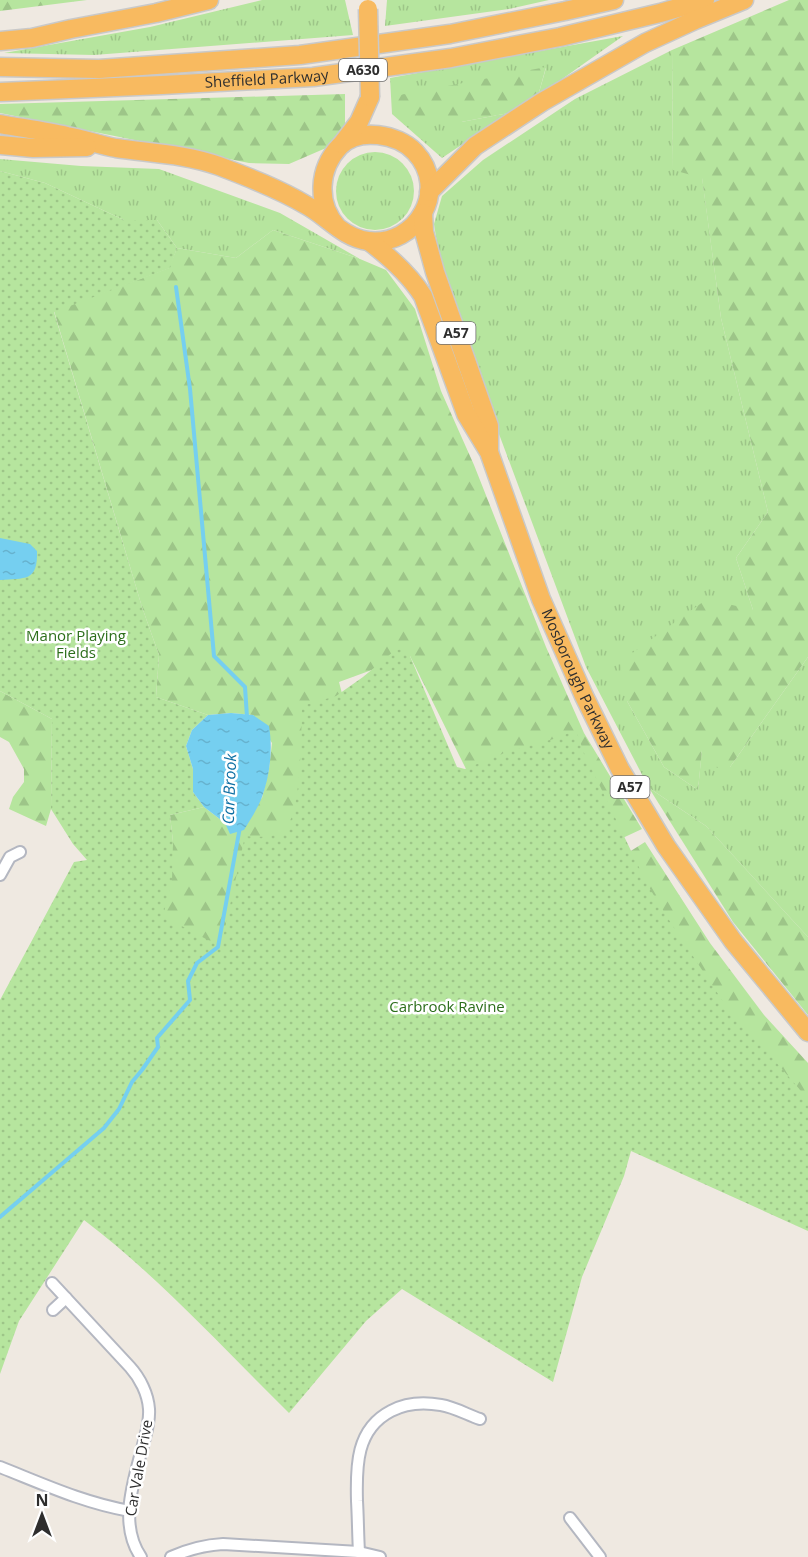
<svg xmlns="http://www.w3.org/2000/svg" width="808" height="1557" font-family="'Open Sans',sans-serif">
	<defs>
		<pattern id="grass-tufts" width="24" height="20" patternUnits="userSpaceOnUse" patternTransform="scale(1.5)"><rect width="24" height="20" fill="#b6e59e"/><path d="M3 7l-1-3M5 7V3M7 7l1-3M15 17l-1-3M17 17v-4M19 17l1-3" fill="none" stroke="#9dc588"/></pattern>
		<pattern id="forest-firs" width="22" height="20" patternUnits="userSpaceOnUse" patternTransform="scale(1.5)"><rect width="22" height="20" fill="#b6e59e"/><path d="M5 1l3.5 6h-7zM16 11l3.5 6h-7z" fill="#9dc588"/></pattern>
		<pattern id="park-dots" width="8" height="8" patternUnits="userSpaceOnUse" patternTransform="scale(1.5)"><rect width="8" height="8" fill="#b6e59e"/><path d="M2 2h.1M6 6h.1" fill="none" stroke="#9dc588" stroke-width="1.8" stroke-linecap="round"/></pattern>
		<pattern id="water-ripples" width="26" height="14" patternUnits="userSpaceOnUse" patternTransform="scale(1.5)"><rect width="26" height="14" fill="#75cff0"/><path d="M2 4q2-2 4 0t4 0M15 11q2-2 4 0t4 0" fill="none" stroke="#66b2ce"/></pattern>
	</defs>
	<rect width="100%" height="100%" fill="#efe9e1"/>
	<g fill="url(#grass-tufts)">
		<polygon points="262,0 345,0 353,35 94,55 4,53 150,27"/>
		<polygon points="387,0 549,0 509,9 385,26"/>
		<polygon points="623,36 538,96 546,68 461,122 509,113 442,158 392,114 390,78"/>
		<polygon points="672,50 673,169 702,177 721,318 768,512 736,558 753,610 627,701 664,767 698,790 702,749 730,767 808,657 808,937 706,826 649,788 586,667 471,359 442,275 434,224 442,196 483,160 575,99"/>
		<circle cx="375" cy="191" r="39"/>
		<polygon points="0,159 81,166 159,169 280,213 360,259 273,230 236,258 177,248 157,220 124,220 45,183 0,171"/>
	</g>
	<g fill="url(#forest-firs)">
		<polygon points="0,0 87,0 0,11"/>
		<polygon points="789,0 808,0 808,657 730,767 717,768 702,750 698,790 664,767 627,701 620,662 707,599 753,610 736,558 768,512 721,318 702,178 673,170 672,50"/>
		<polygon points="546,67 538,96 509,113 461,122 405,116 395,96"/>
		<polygon points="345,94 345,125 326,148 289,164 249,163 0,113 0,104"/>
		<polygon points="273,230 360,259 386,270 415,309 441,391 474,465 546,647 584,733 642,829 614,842 466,769 410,656 339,682 361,767 299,843 85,1219 75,1229 149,977 173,842 170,815 204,807 225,823 262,798 269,769 272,743 253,715 231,713 208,715 156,697 159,655 142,607 54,311 169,268 177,248 236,258"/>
		<polygon points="0,691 52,719 51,809 46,826 9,809 13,797 24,782 24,769 9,742 0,737"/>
		<polygon points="649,788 706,826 808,937 808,1015 733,922"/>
		<polygon points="645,842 710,943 764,1015 808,1063 808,1140 618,859"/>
	</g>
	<path fill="url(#park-dots)" d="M 0,171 L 45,183 L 124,220 L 157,220 L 177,248 L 170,268 L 54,312 L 142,607 L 159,655 L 156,697 L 208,715 L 192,730 L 186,746 L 193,769 L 193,792 L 204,807 L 170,815 L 173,842 L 172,880 L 163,916 L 221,947 L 245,836 C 259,837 274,839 285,829 C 302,812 301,731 302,706 L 336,696 L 363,677 L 393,652 L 400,649 L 407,649 L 457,767 L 465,769 L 504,753 L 557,738 L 576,730 L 584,753 L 647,884 L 669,920 L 722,1000 L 808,1099 L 808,1231 L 631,1151 L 624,1176 L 582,1277 L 553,1382 L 402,1289 L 366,1321 L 289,1413 C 222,1347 159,1277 84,1220 L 19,1321 L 0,1374 L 0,1000 L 74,862 L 87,860 L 73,844 L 51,809 L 52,719 L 0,691 Z"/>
	<g fill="url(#water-ripples)">
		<path d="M 0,538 L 30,544 L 37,551 C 38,582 25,578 0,580 Z"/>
		<path d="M 231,713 L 253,715 L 269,726 C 273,749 270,775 262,797 C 258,808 250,820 244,830 L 230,834 L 225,823 L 204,807 L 193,792 L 193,769 L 186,746 L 192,730 L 208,715 Z"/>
	</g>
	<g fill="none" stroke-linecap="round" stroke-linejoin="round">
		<g stroke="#75cff0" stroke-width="4">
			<polyline points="176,287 190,389 214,656 245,687 247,717"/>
			<polyline points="0,1217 104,1128 119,1109 132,1082 142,1070 158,1047 157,1038 190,1000 188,981 197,963 218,947 240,827"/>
		</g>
		<g stroke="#b4b7c1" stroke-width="14">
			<g id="minor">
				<polyline points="0,875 10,857 20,852"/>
				<path d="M 52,1283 L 130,1367 C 140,1378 148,1394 149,1409 C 150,1422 146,1433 143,1445 C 134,1480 118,1524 141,1557"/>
				<polyline points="53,1310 66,1298"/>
				<path d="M 0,1467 C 43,1484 84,1503 130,1511"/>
				<polyline points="570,1518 600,1557"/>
				<path d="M 359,1552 C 358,1535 358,1518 357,1501 C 356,1466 356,1429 391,1411 C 406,1403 424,1402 441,1405 C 454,1407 468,1415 480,1419"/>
				<path d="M 171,1557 C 189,1549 204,1545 223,1544 L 359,1552 L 380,1557"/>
			</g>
		</g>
		<g stroke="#c9c9c9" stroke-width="21">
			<g id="trunk">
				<polyline points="0,41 32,38 71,29 156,13 209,0"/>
				<polyline points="0,67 99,69 300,55 450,34 565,11 614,0"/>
				<path id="s1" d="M 0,92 L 162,85 L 313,77 L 451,58 L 560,37 L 660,13 L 705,0"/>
				<path d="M 0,124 C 22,128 45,131 67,136 C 84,139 99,145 116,148 C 150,153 186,154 219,166 C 248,177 279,189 306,205 C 327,216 343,238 368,241 C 417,247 450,189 415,152 C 398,134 359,127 340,146 C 318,169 316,204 338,228"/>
				<polyline points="342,144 359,122 370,97"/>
				<polyline points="0,145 33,148 87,147"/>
				<polyline points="429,192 475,146 542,102 645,43 695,20 744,0"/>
				<polyline points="423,213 424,232 435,272 489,426 489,450"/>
				<path id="s2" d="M 370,242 C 391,258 409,274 423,296 L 466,414 L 489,452 L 541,599 L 584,696 L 620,769 L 666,846 L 733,941 L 808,1032"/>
			</g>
		</g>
		<use href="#minor" stroke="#fff" stroke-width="10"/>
		<use href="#trunk" stroke="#f8ba60" stroke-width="18"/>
		<g stroke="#c9c9c9" stroke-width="21" stroke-linecap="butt">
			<polyline id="trunk-bridge" points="368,9 370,97"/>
		</g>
		<use href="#trunk-bridge" stroke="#f8ba60" stroke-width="18"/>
	</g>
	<g text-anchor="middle" stroke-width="5" stroke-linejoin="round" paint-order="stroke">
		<g fill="#fff" stroke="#6d6d6d" stroke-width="1.5">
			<rect x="339" y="59" width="48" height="22" rx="4.5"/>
			<rect x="436.5" y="322" width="39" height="22" rx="4.5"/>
			<rect x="610.5" y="776" width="39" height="22" rx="4.5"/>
		</g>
		<g font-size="14" font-weight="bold" fill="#2e2e2e">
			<text x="363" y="75">A630</text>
			<text x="456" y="338">A57</text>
			<text x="630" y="792">A57</text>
		</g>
		<g font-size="15" fill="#2e2e2e" stroke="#fff">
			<text dy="5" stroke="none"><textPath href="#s1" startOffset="267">Sheffield Parkway</textPath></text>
			<text dy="5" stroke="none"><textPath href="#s2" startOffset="490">Mosborough Parkway</textPath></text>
			<text transform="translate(139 1468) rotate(-80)" y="5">Car Vale Drive</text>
		</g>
		<g font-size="15" fill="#2c6e1b" stroke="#fff">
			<text x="76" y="641">Manor Playing<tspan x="76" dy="17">Fields</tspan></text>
			<text x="447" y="1012">Carbrook Ravine</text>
		</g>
		<g font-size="16" font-style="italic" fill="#0d6fa3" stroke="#fff">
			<text transform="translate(229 789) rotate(-88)" y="6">Car Brook</text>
		</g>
	</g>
	<g transform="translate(42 1515)" stroke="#ffffff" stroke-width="4.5" paint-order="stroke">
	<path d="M0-4.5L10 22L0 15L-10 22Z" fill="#2e2e2e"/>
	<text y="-9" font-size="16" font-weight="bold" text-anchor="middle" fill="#2e2e2e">N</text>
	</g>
</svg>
